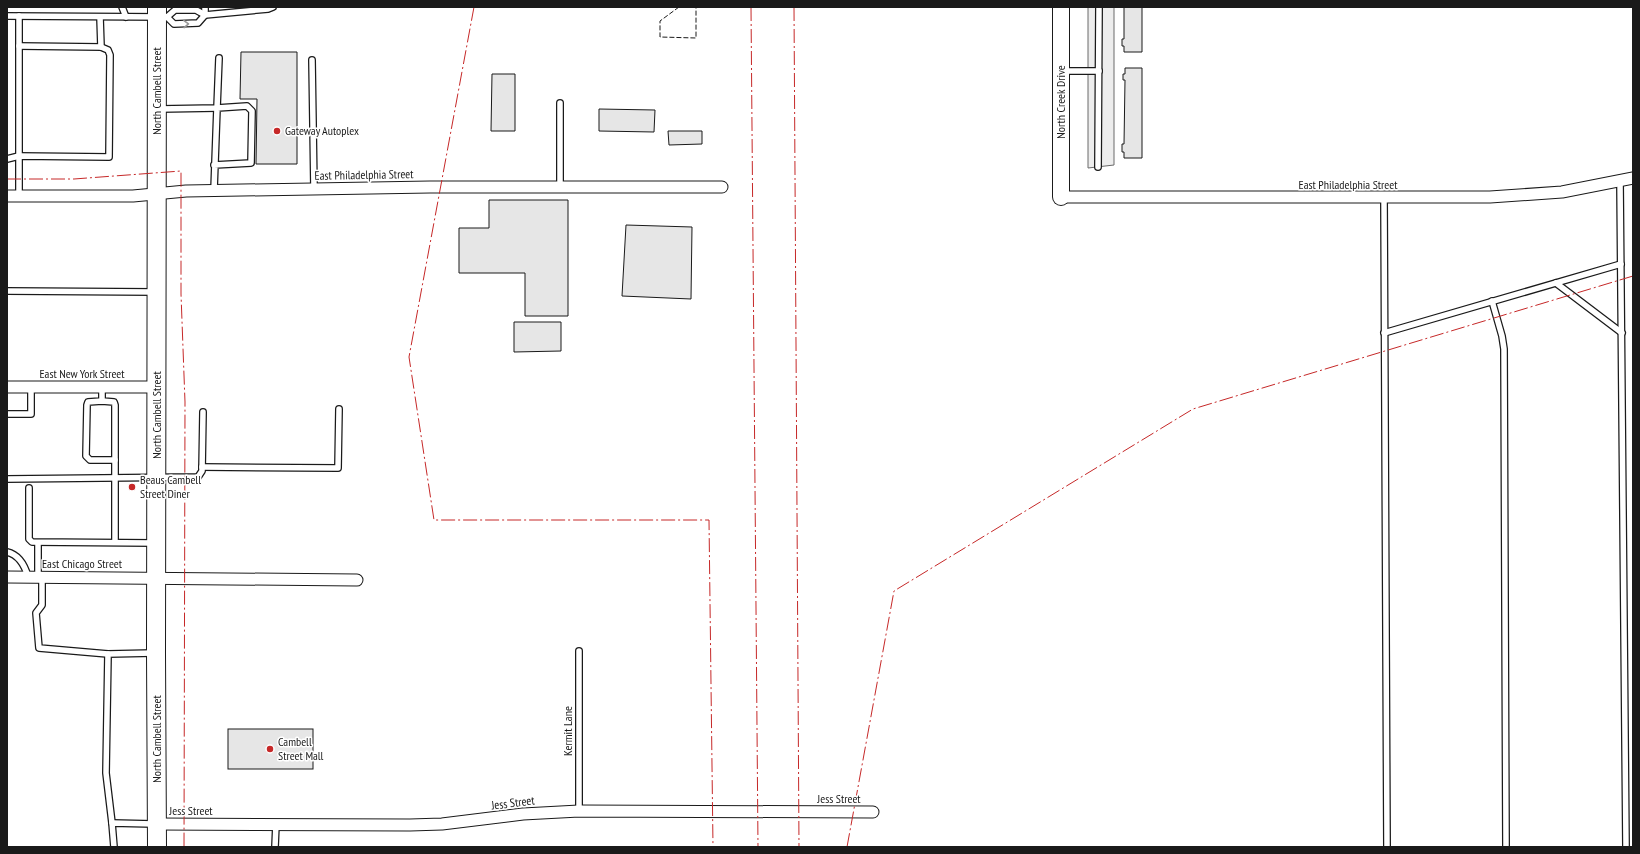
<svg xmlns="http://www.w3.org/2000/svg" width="1640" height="854" font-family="'PT Sans Narrow',sans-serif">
	<rect width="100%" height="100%" fill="#fff"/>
	<polygon fill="#ededed" stroke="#6a6a6a" points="1088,7 1114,7 1114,165 1088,168"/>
	<g fill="#e6e6e6" stroke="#1a1a1a">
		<polygon points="1124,7 1142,7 1142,52 1124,52 1124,46 1122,46 1122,39 1124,39"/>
		<polygon points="241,52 297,52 297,164 256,164 257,99 240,99"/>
		<polygon points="1125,68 1142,68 1142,158 1124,158 1124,152 1122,152 1122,144 1124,144 1125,80 1123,80 1123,74 1125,74"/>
		<polygon points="492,74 515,74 515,131 491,131"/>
		<polygon points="599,109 655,110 654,132 599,131"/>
		<polygon points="668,131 702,131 702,144 669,145"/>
		<polygon points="489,200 568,200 568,316 525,316 525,273 459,273 459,228 489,228"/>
		<polygon points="626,225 692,227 691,299 622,296"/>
		<polygon points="514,322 561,322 561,351 514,352"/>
		<rect x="228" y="729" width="85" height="40"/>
	</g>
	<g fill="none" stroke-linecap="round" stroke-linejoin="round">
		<g stroke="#1a1a1a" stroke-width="8">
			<g id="lane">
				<polyline points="122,7 126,17"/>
				<polyline points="7,16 167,17 175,10 196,10 205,15 268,9 273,7"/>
				<polyline points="19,16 19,196"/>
				<polyline points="167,17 174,24 198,23 205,15 205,7"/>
				<polyline points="19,46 101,47"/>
				<polyline points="312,60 314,189"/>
				<polyline points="1061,71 1099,71"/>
				<polyline points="159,109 217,108 219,58"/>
				<polyline points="7,159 19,156 109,157 110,55 108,50 101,47 100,17"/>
				<polyline points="1098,167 1099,7"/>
				<polyline points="1620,181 1626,847"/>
				<polyline points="560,187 560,103"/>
				<polyline points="214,190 217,108 247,106 252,111 251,163 214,165"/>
				<polyline points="1384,198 1387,847"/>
				<polyline points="1556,283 1622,333"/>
				<polyline points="7,291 155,292"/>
				<polyline points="1492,301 1502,336 1504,349 1506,847"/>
				<polyline points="1384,333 1621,264"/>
				<polyline points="102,387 102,401 114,402 115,405 115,460 90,460 86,456 87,405 88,402 102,401"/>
				<polyline points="7,414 31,414 31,387"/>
				<polyline points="115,460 115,542"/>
				<polyline points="202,467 338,468 339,409"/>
				<polyline points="7,479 198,477 202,471 203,412"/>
				<polyline points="29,488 29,539 32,542 154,543"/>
				<polyline points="38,543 38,577"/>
				<path d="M 7,552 C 20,555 25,566 28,577"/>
				<polyline points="42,577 42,605 36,613 39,648 108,654"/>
				<polyline points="579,811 579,651"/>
				<polyline points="112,823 106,773 108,654 154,653"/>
				<polyline points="114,847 112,823 154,824"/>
				<polyline points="275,847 276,824"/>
			</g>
		</g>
		<g stroke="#1a1a1a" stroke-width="13">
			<g id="street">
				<polyline points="7,196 133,196 186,191 430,187 722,187"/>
				<polyline points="1061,197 1490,197 1562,192 1633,178"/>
				<polyline points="7,387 157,387"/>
				<polyline points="7,577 357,580"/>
				<polyline points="157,824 410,825 442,824 523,814 579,811 873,812"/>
			</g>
		</g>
		<g stroke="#1a1a1a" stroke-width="18">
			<polyline id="secondary" points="1061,7 1061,197"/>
		</g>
		<g stroke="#1a1a1a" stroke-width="20">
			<polyline id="primary" points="157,7 156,653 157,847"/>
		</g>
		<use href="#lane" stroke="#fff" stroke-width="5.5"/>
		<use href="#street" stroke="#fff" stroke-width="11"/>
		<use href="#secondary" stroke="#fff" stroke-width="16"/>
		<use href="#primary" stroke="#fff" stroke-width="18"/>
		<polyline stroke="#1a1a1a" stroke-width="1" stroke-dasharray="5 2" stroke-linecap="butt" points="679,7 660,21 660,37 696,38 696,7"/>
		<g stroke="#c62828" stroke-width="1" stroke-dasharray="14 3 2 3" stroke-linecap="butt">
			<polyline points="474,7 409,357 434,520 709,520 713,847"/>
			<polyline points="751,7 758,847"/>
			<polyline points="794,7 799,847"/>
			<polyline points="7,179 74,179 181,171 181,294 185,402 184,847"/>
			<polyline points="847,847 894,591 1193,409 1633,276"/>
		</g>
	</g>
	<defs><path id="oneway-chevron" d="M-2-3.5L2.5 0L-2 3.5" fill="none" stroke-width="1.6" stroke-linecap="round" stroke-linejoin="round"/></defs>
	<use stroke="#989898" href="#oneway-chevron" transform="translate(186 24) rotate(-1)"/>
	<g fill="#c62828" stroke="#fff" stroke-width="1.5">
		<circle cx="277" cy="131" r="4"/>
		<circle cx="132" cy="487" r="4"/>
		<circle cx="270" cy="749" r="4"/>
	</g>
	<g text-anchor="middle" stroke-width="3" stroke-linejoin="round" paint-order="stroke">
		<g font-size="12" fill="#1a1a1a" stroke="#fff">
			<text transform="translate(157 91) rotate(-90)" y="4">North Cambell Street</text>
			<text transform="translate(1061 102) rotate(-90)" y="4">North Creek Drive</text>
			<text transform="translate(364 175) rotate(-1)" y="4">East Philadelphia Street</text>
			<text x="1348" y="189">East Philadelphia Street</text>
			<text x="82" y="378">East New York Street</text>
			<text transform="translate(157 415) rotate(-90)" y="4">North Cambell Street</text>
			<text x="82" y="568">East Chicago Street</text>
			<text transform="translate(568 731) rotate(-90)" y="4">Kermit Lane</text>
			<text transform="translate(157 739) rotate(-90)" y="4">North Cambell Street</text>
			<text x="839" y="803">Jess Street</text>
			<text transform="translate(513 803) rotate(-7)" y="4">Jess Street</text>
			<text x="191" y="815">Jess Street</text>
		</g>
		<g font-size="12" fill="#1a1a1a" stroke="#fff" text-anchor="start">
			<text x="285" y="135">Gateway Autoplex</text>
			<text x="140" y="484">Beaus Cambell<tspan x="140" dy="14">Street Diner</tspan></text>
			<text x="278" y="746">Cambell<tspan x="278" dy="14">Street Mall</tspan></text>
		</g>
	</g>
	<rect width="1640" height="854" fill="none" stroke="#1a1a1a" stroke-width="16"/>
</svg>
